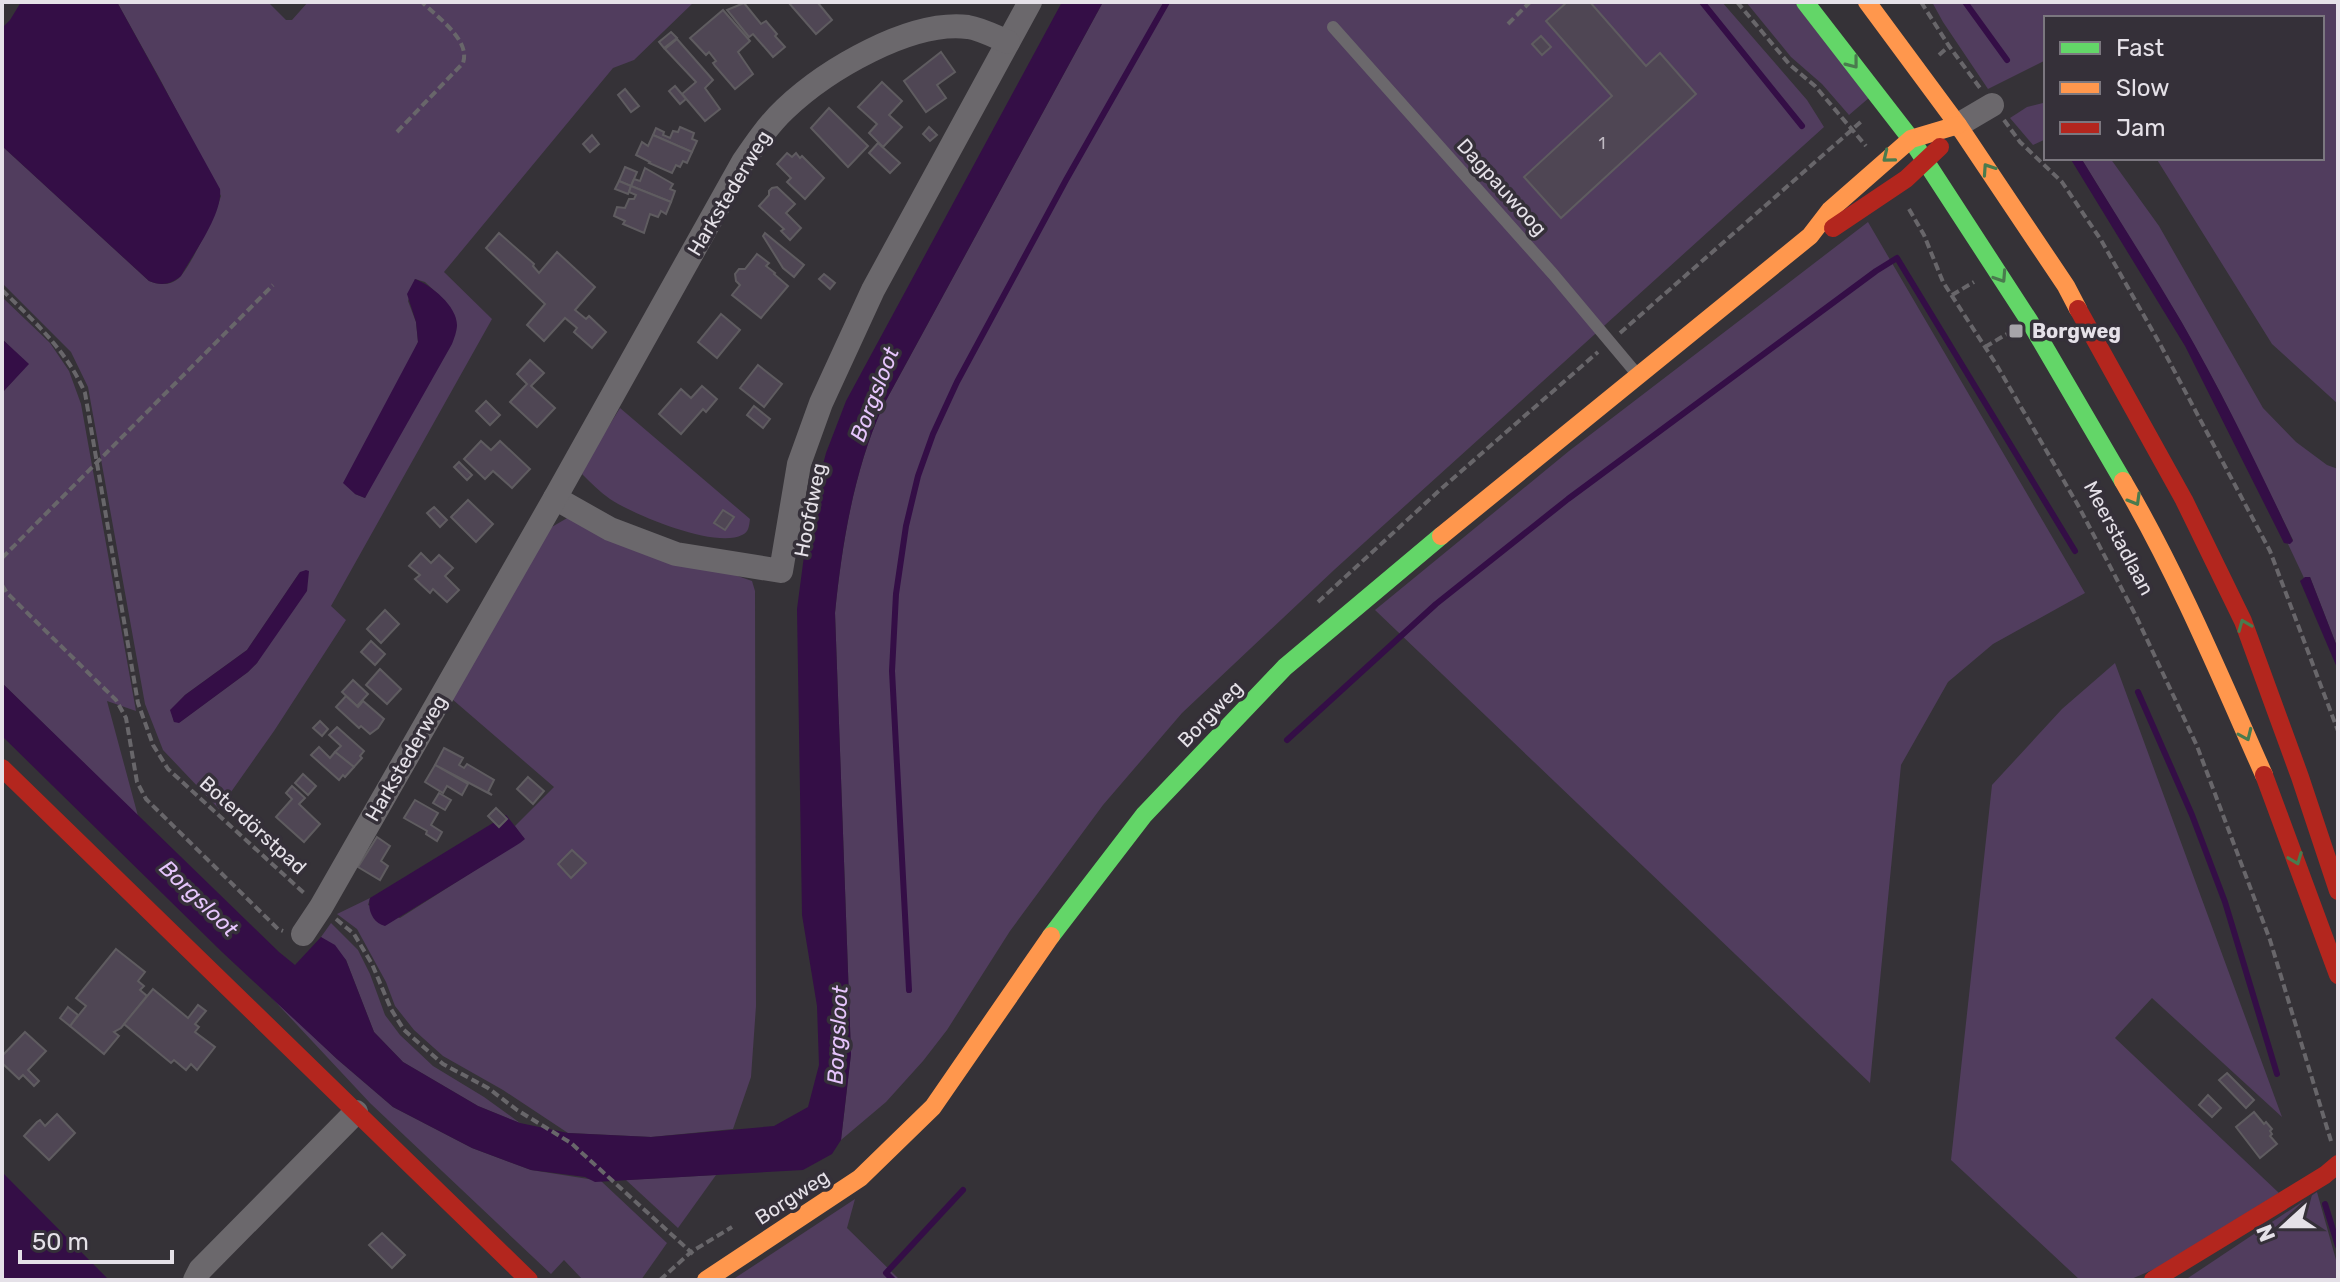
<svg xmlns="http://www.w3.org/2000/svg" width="2340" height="1282" font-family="Rubik,sans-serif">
	<rect width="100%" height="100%" fill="#353237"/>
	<g fill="#513d5e" fill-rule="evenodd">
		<path d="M 117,2 L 268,2 L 286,20 L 292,20 L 308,2 L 694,2 L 634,60 L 613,68 L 444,272 L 492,319 L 331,606 L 346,620 L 274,731 L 219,809 L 163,750 L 145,704 L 88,387 L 71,352 L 2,283 L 2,146 L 149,281 C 159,285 170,286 179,278 C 191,266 216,213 221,196 L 161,81 ZM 415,279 L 425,282 L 445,301 L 365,498 L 355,494 L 418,342 L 416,322 L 408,301 ZM 300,572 L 257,663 L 248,672 L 180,722 L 174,722 L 171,710 L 185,695 L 247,650 Z"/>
		<path d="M 1103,2 L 1722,2 L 1807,100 L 1824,127 L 1334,570 L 1182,713 L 1103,805 L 1010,931 L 947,1030 L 923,1061 L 886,1102 L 841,1140 L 851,1054 L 835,613 C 842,543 854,470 883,406 Z"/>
		<polygon points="1746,2 1794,2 1870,97 1849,115 1822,84 1791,57"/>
		<polygon points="1932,2 2338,2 2338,404 2272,344 2156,158 2322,158 2322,18 2046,18 2046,60 1988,89 1943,22"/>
		<polygon points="2043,103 2046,104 2046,139 2033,145 2010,118 2027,107"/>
		<polygon points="2081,158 2110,158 2159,226 2263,408 2296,442 2327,465 2338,469 2338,649 2310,577 2304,578 2288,544 2293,540 2221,394 2182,323"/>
		<polygon points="1868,222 2085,593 1993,644 1948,682 1901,765 1870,1083 1375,610 1569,451"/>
		<polygon points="2,297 50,343 69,371 81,404 136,711 107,701 138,816 2,683 2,393 28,364 2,339"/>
		<path d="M 620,408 L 750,519 C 749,526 749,532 742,535 C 716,549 634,515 610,499 C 600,492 591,483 582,474 L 589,458 Z"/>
		<polygon points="569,517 752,581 755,591 756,1006 751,1077 733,1129 651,1137 568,1133 503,1090 443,1056 414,1030 395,1006 386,982 357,929 337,914 370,898 368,905 400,918 524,839 515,826 554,787 452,699 550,528"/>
		<polygon points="2115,663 2282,1117 2152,998 2115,1038 2279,1193 2157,1268 2129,1280 2080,1280 1951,1160 1992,785 2062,709"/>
		<polygon points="331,923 358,950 370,974 385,1015 400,1035 433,1066 484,1097 520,1123 478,1106 403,1062 374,1032 346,960 321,937"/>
		<polygon points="256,981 337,1059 393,1107 472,1148 531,1170 601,1181 667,1243 641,1280 583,1280 564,1260 551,1274 370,1103"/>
		<polygon points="716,1175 678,1228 626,1180"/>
		<polygon points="2317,1192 2338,1267 2338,1280 2185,1280"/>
		<polygon points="855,1199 847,1228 900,1280 732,1280"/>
	</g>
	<g fill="#340e46">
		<path d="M 21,2 L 117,2 L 220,189 C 223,214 193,254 181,276 C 170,285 161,286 149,281 L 2,146 L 2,28 L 10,20 Z"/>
		<path d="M 1062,2 L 1103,2 L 883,406 C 854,470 842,543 835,613 L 851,1054 L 841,1140 L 832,1154 L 803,1170 L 595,1182 L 585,1177 L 531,1170 L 472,1148 L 393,1107 L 337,1059 L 222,952 L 2,736 L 2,683 L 279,952 L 295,965 L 321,937 L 335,945 L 346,960 L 374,1032 L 403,1062 L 478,1106 L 520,1123 L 568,1133 L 651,1137 L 774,1126 L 808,1107 L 819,1065 L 817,1006 L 802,915 L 797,609 L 809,518 L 826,453 L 846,401 Z"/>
		<path d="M 2070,158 L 2081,158 C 2114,212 2149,266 2181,321 C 2222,392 2258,466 2293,541 L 2290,544 L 2284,543 L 2185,346 Z"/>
		<path d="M 415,279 C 431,285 457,306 457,325 C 457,331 454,339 452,344 L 365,498 L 355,494 L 343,483 L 418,342 L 416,322 L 407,294 Z"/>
		<polygon points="2,339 29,364 2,393"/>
		<polygon points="306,570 309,571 307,591 257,663 248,672 179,723 174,722 170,710 185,695 247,650 300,572"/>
		<polygon points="2305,577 2310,577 2338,649 2338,670 2300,581"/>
		<path d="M 506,815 L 525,839 L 520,843 L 385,926 C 373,923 367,910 370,898 Z"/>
		<polygon points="2,1172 109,1280 2,1280"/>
	</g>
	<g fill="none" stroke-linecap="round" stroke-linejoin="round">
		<g stroke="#340e46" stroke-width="6">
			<polyline points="1702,2 1802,126"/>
			<polyline points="1965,2 2007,60"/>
			<polyline points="2138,692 2192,815 2225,902 2277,1074"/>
			<polyline points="1287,740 1436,604 1568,499 1876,271 1897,258 2075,551"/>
			<polyline points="909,990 892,671 896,594 906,526 918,476 933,434 957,382 1066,180 1167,2"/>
			<polyline points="2325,1204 2338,1246"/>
			<polyline points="893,1280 886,1273 963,1190"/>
		</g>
	</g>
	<g fill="#4f4654" stroke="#5f5c60" stroke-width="2">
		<polygon points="788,2 820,2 818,3 832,20 816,34"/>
		<polygon points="1567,2 1590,2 1646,66 1660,53 1696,94 1561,218 1524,177 1612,96 1546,21"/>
		<polygon points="744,3 761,24 766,21 777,34 775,36 785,47 773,57 753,34 749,37 727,10"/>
		<polygon points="723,10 750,41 738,52 753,74 735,89 715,66 713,63 716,61 709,52 706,55 690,38"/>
		<polygon points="671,32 677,38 664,48 659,42"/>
		<polygon points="1541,36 1551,47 1542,55 1532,44"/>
		<polygon points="677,39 713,80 705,88 720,109 705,121 682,94 696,82 665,49"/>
		<polygon points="941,52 955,72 937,85 946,98 926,112 904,81"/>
		<polygon points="882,82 902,101 889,115 902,127 883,147 869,133 877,124 858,107"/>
		<polygon points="675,86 686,99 680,104 669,91"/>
		<polygon points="625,89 639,106 631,112 618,95"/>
		<polygon points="829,108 868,146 848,167 811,128"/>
		<polygon points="680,127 694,133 692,139 697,141 692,152 653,135 656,128 664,132 663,135 670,138 673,131 678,132"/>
		<polygon points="929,127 937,135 930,141 923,134"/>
		<polygon points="592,135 599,144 590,152 583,144"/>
		<polygon points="653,135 692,152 687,163 683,161 680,167 676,165 672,173 649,163 650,162 636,155 642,142 648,146"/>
		<polygon points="878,143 900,163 890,173 869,153"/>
		<polygon points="787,153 792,157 796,153 800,158 802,156 824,178 805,199 787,182 791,178 777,164"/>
		<polygon points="625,167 637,172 631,186 619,181"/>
		<polygon points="645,168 673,184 670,189 675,191 671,202 631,186 634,179 640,181"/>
		<polygon points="619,181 631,186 628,194 615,189"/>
		<polygon points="631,186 671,202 666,214 661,211 658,217 650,214 644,233 623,224 625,221 614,216 617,207 625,208 629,199 634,199 636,195 629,192"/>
		<polygon points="777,187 795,204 786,213 801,228 790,240 781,231 784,229 759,206 769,195 769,191 772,188"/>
		<polygon points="499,233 534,264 533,266 539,273 557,252 595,287 575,310 586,319 589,316 606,332 592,348 574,332 577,328 565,318 544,341 527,325 545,304 486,248"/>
		<polygon points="765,233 804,265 794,277 783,268 763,236"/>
		<polygon points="757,254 769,263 766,266 775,273 774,274 788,286 761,318 732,295 740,285 736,281 735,274 739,269 745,269"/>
		<polygon points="824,274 835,283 830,289 819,279"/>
		<polygon points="721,314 740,330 717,358 698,342"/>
		<polygon points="530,360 544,373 531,386 555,408 537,427 510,402 527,384 517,374"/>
		<polygon points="758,365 782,384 764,407 740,388"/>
		<polygon points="702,386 717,399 706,412 703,409 681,434 659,414 681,389 691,398"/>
		<polygon points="486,401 500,415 490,425 476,411"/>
		<polygon points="754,406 770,419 763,428 747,415"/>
		<polygon points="481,441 491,450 500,441 530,469 512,488 493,471 485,479 464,459"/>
		<polygon points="459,462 472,475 467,480 454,467"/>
		<polygon points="468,500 493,524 476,542 451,517"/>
		<polygon points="434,507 447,520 440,527 427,513"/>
		<polygon points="723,510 734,517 725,530 714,523"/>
		<polygon points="421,553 431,563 439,555 453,568 445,576 459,590 447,602 433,589 430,593 415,579 420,575 409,566"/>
		<polygon points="385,610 399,624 381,643 367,629"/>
		<polygon points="371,641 385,654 375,665 361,652"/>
		<polygon points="380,669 401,689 387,704 366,685"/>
		<polygon points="353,680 368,694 357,706 342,692"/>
		<polygon points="346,696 358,707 363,701 384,719 378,728 370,734 361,726 359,728 336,707"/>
		<polygon points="320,721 328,729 322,736 313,728"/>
		<polygon points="337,727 364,751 360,756 362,758 354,767 335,752 341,746 329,735"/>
		<polygon points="319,747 330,758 335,752 354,767 345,777 343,775 339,780 311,755"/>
		<polygon points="444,748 463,758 459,765 464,768 467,764 494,780 488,792 492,795 435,765"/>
		<polygon points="435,765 468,784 462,795 447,786 443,793 425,782"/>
		<polygon points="303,774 316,786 308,795 295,783"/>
		<polygon points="528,777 544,791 533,804 517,789"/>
		<polygon points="292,786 305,798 299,804 320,824 304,842 276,817 292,799 286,793"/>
		<polygon points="439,793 451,800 445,810 433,803"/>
		<polygon points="415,800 438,813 431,825 442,832 437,841 426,834 427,831 404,818"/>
		<polygon points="496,808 507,819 499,827 488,816"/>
		<polygon points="377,837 390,846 381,861 388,866 380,880 358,867"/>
		<polygon points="572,850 586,863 571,878 558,864"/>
		<polygon points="116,949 145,972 138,981 144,986 140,990 147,996 121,1028 114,1032 119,1036 104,1054 70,1026 86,1006 76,998"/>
		<polygon points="153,989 188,1018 198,1005 206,1011 195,1024 199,1027 195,1032 215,1047 197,1070 191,1064 186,1070 174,1060 171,1063 124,1024"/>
		<polygon points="68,1007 78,1015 70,1026 60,1018"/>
		<polygon points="25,1032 46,1051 28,1070 39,1081 34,1086 23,1075 19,1079 2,1063 2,1056"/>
		<polygon points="2227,1073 2254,1100 2246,1108 2219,1080"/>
		<polygon points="2208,1095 2221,1108 2212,1117 2199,1105"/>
		<polygon points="2254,1112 2264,1124 2266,1122 2272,1129 2270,1131 2272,1134 2270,1136 2277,1144 2260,1158 2236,1127"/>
		<polygon points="57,1114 75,1133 49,1160 24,1136 37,1122 40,1120 45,1126"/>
		<polygon points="382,1233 405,1255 392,1268 369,1245"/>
	</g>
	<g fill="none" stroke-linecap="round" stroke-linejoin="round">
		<g stroke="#68666a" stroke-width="4" stroke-dasharray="8 4" stroke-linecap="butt">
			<polyline points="1737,2 1790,65 1815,86 1866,146"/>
			<polyline points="1921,2 1949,46 1980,88"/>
			<polyline points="1508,24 1530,2"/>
			<polyline points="1939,55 1949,46"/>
			<polyline points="2004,120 2020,142 2062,182 2101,240 2160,344 2270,551 2338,731"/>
			<path d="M 397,132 L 463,63 C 471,40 437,17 422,2"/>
			<polyline points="1909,209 1924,235 1943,282 1996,364 2079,507 2136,616 2197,746 2270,940 2331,1141"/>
			<path d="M 2,290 C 35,322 67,351 85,393 L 138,703 L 153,745 L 168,769 L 304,893"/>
			<polyline points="1952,295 1974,282"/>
			<polyline points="1620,333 1863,120"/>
			<polyline points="1985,347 2007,334"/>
			<polyline points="2,558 273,285"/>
			<polyline points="2,585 7,593 116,700 126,718 137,782 146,799 278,929 283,931"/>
			<polyline points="1318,602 1442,488 1598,352"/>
			<polyline points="336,919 354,934 372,964 391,1009 404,1030 443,1064 488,1088 517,1110 571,1143 693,1254"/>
			<polyline points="660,1280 691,1252 732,1227"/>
		</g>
		<polyline stroke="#6b686c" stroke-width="12" points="1333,27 1553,274 1636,373"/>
		<g stroke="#6b686c" stroke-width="24">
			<polyline points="1958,125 1992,105"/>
			<polyline points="555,498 610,529 676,554 781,571 799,464 821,403 873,290 1030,2"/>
			<path d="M 303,934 L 321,907 L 555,498 L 743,162 C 756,143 769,124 785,109 C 826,70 910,20 968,27 C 981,29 996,37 1008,42"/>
			<polyline points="195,1280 200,1270 356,1112"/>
		</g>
		<g stroke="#63d668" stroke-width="18">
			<polyline points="1805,2 1911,139 2030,322 2123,481"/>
			<polyline points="1051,936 1144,815 1285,667 1441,536"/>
		</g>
		<g stroke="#ff974d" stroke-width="18">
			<polyline points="1867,2 1958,125 2066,286 2078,309"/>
			<path d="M 2123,481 C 2178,575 2220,676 2264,775"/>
			<polyline points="1441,536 1810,236 1830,210 1911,139 1958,125"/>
			<polyline points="706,1280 860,1178 933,1107 1051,936"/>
		</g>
		<g stroke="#b3261e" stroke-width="18">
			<polyline points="1833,228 1906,179 1940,147"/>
			<polyline points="2078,309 2184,500 2243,621 2300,777 2338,891"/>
			<polyline points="2,768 529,1280"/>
			<polyline points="2264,775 2338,975"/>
			<polyline points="2153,1280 2325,1175 2338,1164"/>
		</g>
	</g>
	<defs><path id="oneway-chevron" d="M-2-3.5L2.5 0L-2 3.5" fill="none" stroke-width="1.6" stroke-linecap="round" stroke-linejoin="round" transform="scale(2)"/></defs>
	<g stroke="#4a7b4e">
		<use href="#oneway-chevron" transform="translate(1853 63) rotate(52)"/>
		<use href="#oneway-chevron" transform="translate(1888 157) rotate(141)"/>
		<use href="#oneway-chevron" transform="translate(1988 169) rotate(-124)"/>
		<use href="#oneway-chevron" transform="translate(2001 277) rotate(57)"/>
		<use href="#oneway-chevron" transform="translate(2135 500) rotate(60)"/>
		<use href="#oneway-chevron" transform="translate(2244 625) rotate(-112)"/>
		<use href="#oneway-chevron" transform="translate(2246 735) rotate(66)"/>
		<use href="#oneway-chevron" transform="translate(2296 859) rotate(69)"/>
	</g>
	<rect fill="#a7a4aa" stroke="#353039" stroke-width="3" x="2008" y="323" width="16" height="16" rx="4"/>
	<g text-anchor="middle" stroke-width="7" stroke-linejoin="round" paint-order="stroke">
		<g font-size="16" fill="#c0bac3">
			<text x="1602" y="149">1</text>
		</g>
		<g font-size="20" fill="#e5e1e8" stroke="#353039">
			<text transform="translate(1502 187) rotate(48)" y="7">Dagpauwoog</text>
			<text transform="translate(729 193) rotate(-59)" y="7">Harkstederweg</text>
			<text transform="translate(810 510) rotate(-79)" y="7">Hoofdweg</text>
			<text transform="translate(2119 538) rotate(62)" y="7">Meerstadlaan</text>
			<text transform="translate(1210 714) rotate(-46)" y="7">Borgweg</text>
			<text transform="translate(406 758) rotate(-60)" y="7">Harkstederweg</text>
			<text transform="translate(253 825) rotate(42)" y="7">Boterdörstpad</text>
			<text transform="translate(792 1197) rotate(-33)" y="7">Borgweg</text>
		</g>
		<g font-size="20" font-weight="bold" fill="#e5e1e8" stroke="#353039" text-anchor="start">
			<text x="2032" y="338">Borgweg</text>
		</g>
		<g font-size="22" font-style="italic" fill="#e6c5fc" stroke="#353039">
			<text transform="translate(874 394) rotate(-69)" y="8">Borgsloot</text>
			<text transform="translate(199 898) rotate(44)" y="8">Borgsloot</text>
			<text transform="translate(837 1035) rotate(-87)" y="8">Borgsloot</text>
		</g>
	</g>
	<rect width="2340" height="1282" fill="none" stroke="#e5e1e8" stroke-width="8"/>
	<rect x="2044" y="16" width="280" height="144" fill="#353039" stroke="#7b777f" stroke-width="2"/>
	<rect x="2060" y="42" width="40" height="12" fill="#63d668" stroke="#7b777f" stroke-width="2"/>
	<text x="2116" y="56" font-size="24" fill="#e5e1e8">Fast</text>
	<rect x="2060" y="82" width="40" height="12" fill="#ff974d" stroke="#7b777f" stroke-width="2"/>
	<text x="2116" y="96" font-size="24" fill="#e5e1e8">Slow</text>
	<rect x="2060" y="122" width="40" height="12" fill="#b3261e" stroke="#7b777f" stroke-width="2"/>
	<text x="2116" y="136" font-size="24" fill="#e5e1e8">Jam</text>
	<g transform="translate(2284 1226) rotate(249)" stroke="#353039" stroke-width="6" paint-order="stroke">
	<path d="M0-6L14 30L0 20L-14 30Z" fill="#e5e1e8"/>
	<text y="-12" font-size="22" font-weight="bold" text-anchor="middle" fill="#e5e1e8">N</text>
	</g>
	<path d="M20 1250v12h152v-12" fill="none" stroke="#e5e1e8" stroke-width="4"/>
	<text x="32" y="1250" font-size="24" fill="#e5e1e8" stroke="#353039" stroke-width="6" paint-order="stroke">50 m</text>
</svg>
